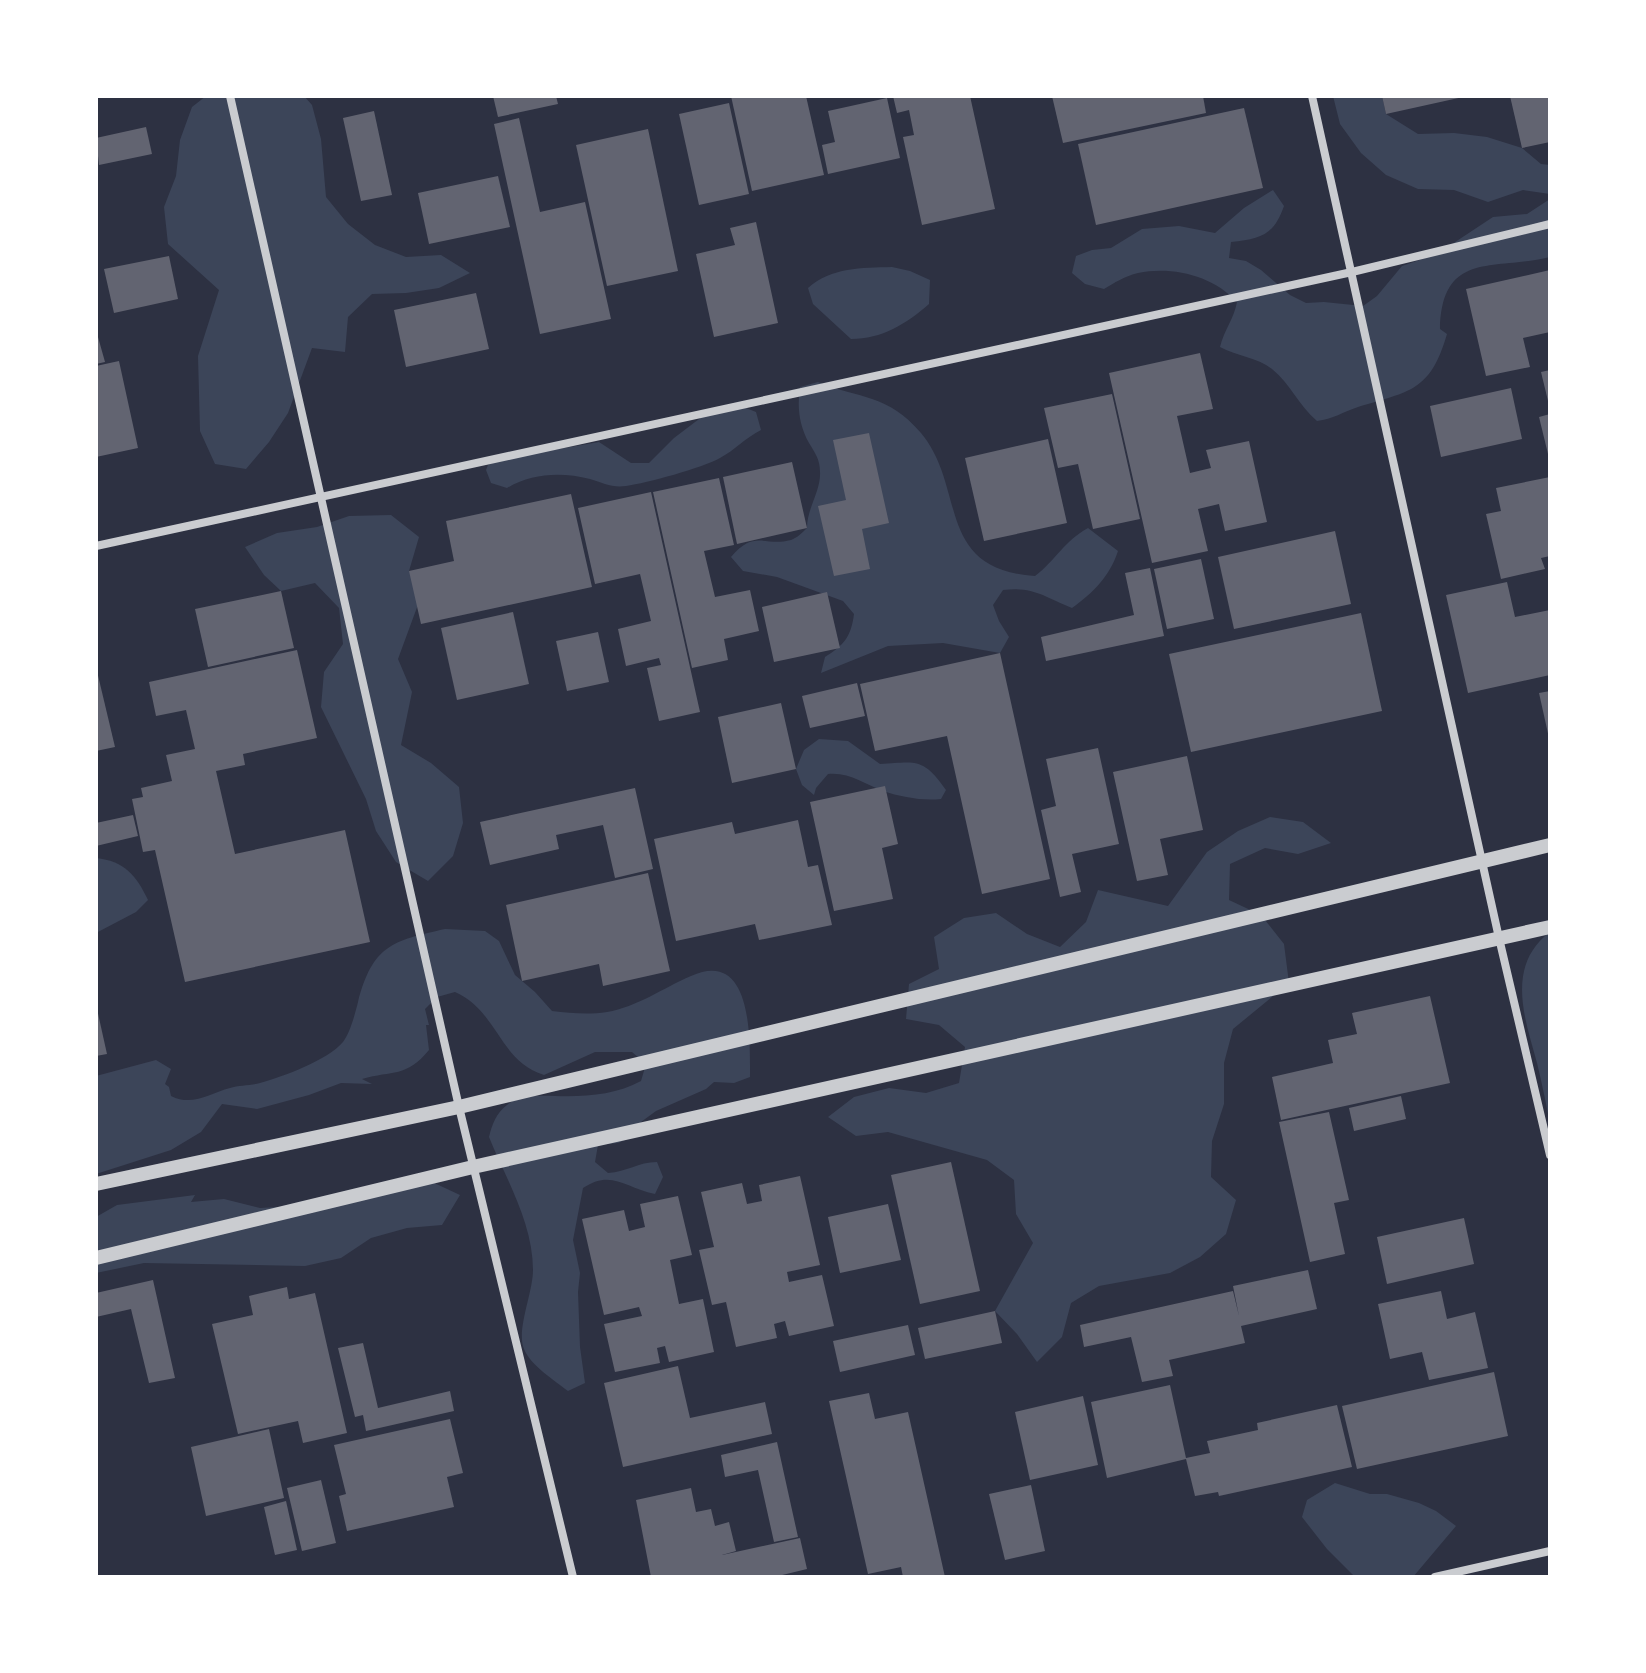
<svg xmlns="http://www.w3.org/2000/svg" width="1646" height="1673" font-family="'Public Sans',sans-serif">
	<rect width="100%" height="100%" fill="#2d3142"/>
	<g fill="#3c4559">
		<polygon points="206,96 304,96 312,105 321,139 326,197 348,224 375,245 406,257 441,255 470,273 439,288 406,293 372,294 348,317 345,352 312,348 288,413 269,442 246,469 215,464 200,431 198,356 219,290 168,244 164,207 176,176 180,140 192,107"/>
		<polygon points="1333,96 1382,96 1386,114 1418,134 1454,133 1487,137 1522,148 1541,164 1550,165 1550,194 1523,190 1488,202 1454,190 1418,189 1386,175 1361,153 1340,124"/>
		<path d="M 1273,190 L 1284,206 C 1274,235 1261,239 1231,242 L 1229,258 L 1246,261 L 1261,270 L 1290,295 L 1306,303 L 1324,302 L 1363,306 L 1377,296 L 1402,266 L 1437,254 L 1493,217 L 1527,214 L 1550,199 L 1550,257 C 1494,271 1442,250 1440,329 L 1447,334 C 1430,392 1410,391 1358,407 C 1343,412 1333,419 1317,421 C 1299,406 1290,383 1272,369 C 1257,357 1236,356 1220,347 C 1224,330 1234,319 1237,302 C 1213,276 1173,266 1138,273 C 1125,276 1114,283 1104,289 L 1085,284 L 1072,273 L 1076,256 L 1092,250 L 1111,248 L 1142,229 L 1179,226 L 1215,233 L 1244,208 Z"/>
		<path d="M 892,267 L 910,271 L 930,280 L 929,304 C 906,324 882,339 851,339 L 813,304 L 808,288 C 832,267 861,268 892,267 Z"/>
		<path d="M 818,382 C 860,399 888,394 921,433 C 967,488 934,569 1035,576 C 1056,560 1064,541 1088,528 L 1118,551 C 1110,576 1093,593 1072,608 C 1045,597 1033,586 1003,590 L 993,605 L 999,621 L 1009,637 L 1000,653 L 943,643 L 888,646 L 821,673 L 825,657 C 844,645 851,637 854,614 L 843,601 L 777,577 L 743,571 L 731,557 C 755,529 764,547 791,540 C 797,538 803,532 807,528 C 807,508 821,491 820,472 C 820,459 815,453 809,443 C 799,425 797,407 800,387 Z"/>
		<path d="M 741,406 L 756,412 L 761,430 C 745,438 735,450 720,458 C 702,468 647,483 626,486 C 612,488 603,483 590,479 C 562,472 532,473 507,488 L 491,483 L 486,470 L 488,465 L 501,459 L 599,442 L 631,463 L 649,463 L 674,438 L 703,416 Z"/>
		<polygon points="391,515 419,537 409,571 423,591 398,659 412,692 401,745 431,763 459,787 463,823 453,856 428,881 396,862 376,831 366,799 321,707 324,672 343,644 339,608 315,583 281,591 264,575 245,547 277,533 317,527 349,516"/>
		<path d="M 819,739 L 848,741 L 880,764 C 916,762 923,757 946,790 L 941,799 C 922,801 901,797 883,791 C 864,784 850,772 828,774 L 816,788 L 814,795 L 802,785 L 796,769 L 804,750 Z"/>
		<polygon points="1270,817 1303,822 1331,843 1298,854 1265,848 1230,864 1229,900 1261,915 1284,944 1289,983 1233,1029 1224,1063 1224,1104 1212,1141 1211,1177 1236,1200 1226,1234 1200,1257 1170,1273 1099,1286 1071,1303 1062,1337 1037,1362 1017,1334 995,1311 1033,1243 1016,1214 1014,1180 987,1160 888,1132 856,1136 828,1117 854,1097 889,1088 926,1093 959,1083 965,1047 939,1025 906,1019 909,984 939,969 934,937 964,918 996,913 1027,934 1060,947 1086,922 1098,890 1168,906 1207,852 1238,831"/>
		<path d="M 96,858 C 124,861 136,875 148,900 L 136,912 L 96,933 Z"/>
		<path d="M 445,929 L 485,931 L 499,941 L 515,975 L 535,992 L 552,1011 C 570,1013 588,1015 607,1012 C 637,1007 663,988 691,976 C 753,948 750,1040 750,1077 L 734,1083 L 714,1082 L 706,1089 L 656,1111 L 641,1122 L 634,1136 L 618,1143 L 598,1145 L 595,1162 L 608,1173 C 627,1172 638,1162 657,1162 L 663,1177 L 655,1194 C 625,1188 612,1169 583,1188 L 573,1240 L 580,1273 L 578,1292 L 580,1347 L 585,1383 L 568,1391 C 554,1380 531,1366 524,1349 C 516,1330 533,1293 533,1270 C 533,1223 506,1179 489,1137 C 492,1125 496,1113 507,1105 C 520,1094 539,1096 555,1096 C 584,1097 616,1095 641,1081 L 646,1064 L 632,1052 L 595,1052 L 544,1075 C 498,1060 499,1012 455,992 L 437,997 L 425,1009 L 429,1025 L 426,1025 L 429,1050 C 406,1078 393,1070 362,1079 L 372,1084 L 341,1083 L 309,1095 L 257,1109 L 222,1104 L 201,1132 L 171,1150 L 96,1174 L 96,1076 L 156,1060 L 171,1069 L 165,1084 L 169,1087 L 171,1096 C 193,1107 210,1093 230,1088 C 239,1085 250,1086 260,1083 C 282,1077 328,1060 343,1042 C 350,1033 355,1014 358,1002 C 373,945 392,941 445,929 Z"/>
		<path d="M 1550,932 L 1550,1124 C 1546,1104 1542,1083 1537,1063 C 1525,1019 1505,966 1550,932 Z"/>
		<polygon points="430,1181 460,1195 442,1225 407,1228 371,1238 341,1258 305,1266 144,1263 96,1273 96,1217 117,1205 195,1195 191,1202 224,1199 260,1208 296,1206"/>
		<polygon points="1335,1483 1370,1494 1387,1494 1419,1503 1436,1511 1456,1526 1413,1577 1355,1577 1327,1549 1302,1517 1307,1500"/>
	</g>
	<g fill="#626471">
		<polygon points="493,96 556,96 558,104 498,117"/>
		<polygon points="731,96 806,96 824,175 752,191"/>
		<polygon points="893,96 970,96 995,209 922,225 903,137 914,135 909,110 897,113"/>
		<polygon points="1052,96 1203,96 1206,113 1063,143"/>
		<polygon points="1382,96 1463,96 1463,97 1386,114"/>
		<polygon points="1510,96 1550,96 1550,142 1522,148"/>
		<polygon points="887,98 900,158 828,174 822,145 835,142 828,111"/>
		<polygon points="729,103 749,194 699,205 679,114"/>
		<polygon points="1244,108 1263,188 1096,225 1078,144"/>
		<polygon points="374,111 392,195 361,201 343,118"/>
		<polygon points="519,118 540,212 585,202 611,319 540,334 494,124"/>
		<polygon points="146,127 152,154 99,165 96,138"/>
		<polygon points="648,129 678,271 607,286 576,145"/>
		<polygon points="498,176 510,227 429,244 418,193"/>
		<polygon points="756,222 778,323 714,337 696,254 735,245 730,228"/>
		<polygon points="169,256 178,299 114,313 104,269"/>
		<polygon points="1550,270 1550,332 1523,338 1530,367 1486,376 1466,289"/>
		<polygon points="476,293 489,349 406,367 394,310"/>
		<polygon points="96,330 105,362 96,364"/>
		<polygon points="1200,353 1213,409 1177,416 1190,473 1211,468 1206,450 1249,441 1267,522 1225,531 1219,504 1198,509 1208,551 1152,563 1109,373"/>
		<polygon points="119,361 138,448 96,457 96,366"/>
		<polygon points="1550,370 1550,405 1549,405 1541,372"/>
		<polygon points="1511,388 1522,439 1441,457 1430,406"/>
		<polygon points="1112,394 1140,519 1093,529 1078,464 1058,468 1044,408"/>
		<polygon points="1550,414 1550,458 1549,458 1539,417"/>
		<polygon points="869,433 889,523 862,529 870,569 834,576 818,506 846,500 833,440"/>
		<polygon points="1048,439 1067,523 984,541 965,458"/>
		<polygon points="792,462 807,528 737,544 723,477"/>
		<polygon points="1550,477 1550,556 1541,558 1545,569 1501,579 1486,514 1501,511 1496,488"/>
		<polygon points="719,478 734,545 704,551 715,597 750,590 759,631 724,639 728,660 692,668 653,492"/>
		<polygon points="651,492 700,712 659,721 647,668 661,665 659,658 626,666 618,629 651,621 640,574 595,584 578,508"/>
		<polygon points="571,494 592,587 421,624 409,571 454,561 446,521"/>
		<polygon points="1335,531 1351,604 1234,629 1218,557"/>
		<polygon points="1201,559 1214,619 1167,629 1154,569"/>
		<polygon points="1150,568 1164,636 1046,661 1041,637 1134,615 1125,573"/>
		<polygon points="1507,582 1515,617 1550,610 1550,675 1468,693 1446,595"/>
		<polygon points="281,591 294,648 208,667 195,609"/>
		<polygon points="827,592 840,648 774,662 762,607"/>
		<polygon points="513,612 529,684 457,700 441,628"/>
		<polygon points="1361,613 1382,711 1191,752 1169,654"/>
		<polygon points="598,632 609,682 567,691 556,641"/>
		<polygon points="297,650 317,738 243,754 245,765 216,771 235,854 345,830 370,942 185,982 155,850 143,852 132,799 143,797 141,788 172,781 166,755 195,749 186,710 156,716 149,682"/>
		<polygon points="1000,653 1050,879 982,894 947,736 875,751 860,684"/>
		<polygon points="96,667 115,747 96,751"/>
		<polygon points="857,683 865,716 810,728 802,696"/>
		<polygon points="1550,691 1550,738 1549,738 1539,693"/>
		<polygon points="781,703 796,769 732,783 718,717"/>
		<polygon points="1098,748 1119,844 1072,854 1081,892 1060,897 1041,810 1056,806 1046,759"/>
		<polygon points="1187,756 1203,830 1160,839 1168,875 1137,881 1113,772"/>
		<polygon points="885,786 898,844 882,848 893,899 834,911 810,802"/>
		<polygon points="635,788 653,869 615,878 603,825 556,835 559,849 490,865 480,822"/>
		<polygon points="133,815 138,836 96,846 96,823"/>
		<polygon points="798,820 808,867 818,865 832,925 759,940 755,924 676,941 654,839 732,822 735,834"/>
		<polygon points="648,873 670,971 603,986 599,964 522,981 506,905"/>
		<polygon points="1430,996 1450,1083 1281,1120 1272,1077 1333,1063 1328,1040 1357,1034 1352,1013"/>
		<polygon points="97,1009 107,1054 96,1056 96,1010"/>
		<polygon points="1401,1096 1406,1119 1354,1131 1349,1108"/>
		<polygon points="1329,1112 1349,1200 1334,1203 1345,1254 1310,1262 1279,1122"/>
		<polygon points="951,1162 980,1291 920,1304 891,1175"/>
		<polygon points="800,1176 820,1265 787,1272 789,1282 822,1275 834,1326 789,1336 785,1321 774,1324 777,1338 736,1347 726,1302 712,1305 699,1250 714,1247 701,1192 742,1183 747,1204 762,1201 759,1185"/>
		<polygon points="678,1196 692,1255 670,1260 679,1304 703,1299 714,1352 669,1362 665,1346 657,1348 660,1363 615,1372 604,1324 642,1316 639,1307 604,1315 582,1219 624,1210 629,1231 645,1227 640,1204"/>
		<polygon points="888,1204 901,1260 840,1273 828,1217"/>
		<polygon points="1464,1218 1474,1264 1387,1284 1377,1237"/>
		<polygon points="1308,1270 1317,1309 1241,1326 1245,1343 1169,1360 1173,1376 1142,1382 1131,1337 1084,1347 1080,1325 1233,1291 1239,1316 1233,1286"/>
		<polygon points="153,1280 175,1378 149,1383 131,1309 96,1317 96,1293"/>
		<polygon points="287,1287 289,1299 315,1293 347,1433 303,1443 298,1421 238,1434 212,1324 253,1315 249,1296"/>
		<polygon points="1441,1291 1447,1319 1475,1312 1488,1368 1429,1380 1422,1352 1390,1359 1378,1304"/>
		<polygon points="995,1311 1002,1343 925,1359 918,1328"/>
		<polygon points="908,1325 915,1355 840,1372 833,1341"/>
		<polygon points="363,1343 378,1408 450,1391 454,1411 366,1431 363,1415 355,1417 338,1348"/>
		<polygon points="678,1366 690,1418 765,1402 772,1434 623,1467 604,1383"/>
		<polygon points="1494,1372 1508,1436 1357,1469 1342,1406"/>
		<polygon points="1170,1385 1186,1458 1210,1453 1207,1441 1258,1430 1257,1423 1337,1405 1352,1467 1219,1496 1218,1492 1195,1496 1186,1459 1107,1478 1091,1402"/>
		<polygon points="869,1393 875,1419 908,1412 945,1577 903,1577 901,1567 868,1574 829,1401"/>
		<polygon points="1083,1396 1098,1465 1030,1480 1015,1412"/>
		<polygon points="450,1419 463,1473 447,1477 454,1507 347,1531 339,1496 346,1494 334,1445"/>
		<polygon points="269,1429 284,1498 206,1516 191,1447"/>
		<polygon points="777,1442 798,1537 774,1542 758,1470 725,1477 721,1455"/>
		<polygon points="321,1480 336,1543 302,1551 287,1488"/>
		<polygon points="1031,1485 1045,1551 1005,1560 989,1494"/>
		<polygon points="691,1488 696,1512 711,1509 715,1526 729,1522 736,1551 722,1555 800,1538 807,1569 774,1577 651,1577 636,1500"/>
		<polygon points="286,1501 297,1550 275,1555 264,1507"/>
	</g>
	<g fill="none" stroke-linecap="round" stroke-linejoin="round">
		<g stroke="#caccd0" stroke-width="8">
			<polyline points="230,96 459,1107 573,1577"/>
			<polyline points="1312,96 1499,938 1550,1155"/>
			<polyline points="96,546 1352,272 1550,224"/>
			<polyline points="1435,1577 1550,1551"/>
		</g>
		<g stroke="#caccd0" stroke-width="14">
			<polyline points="96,1184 459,1107 1550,845"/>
			<polyline points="96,1258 473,1167 1550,927"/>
		</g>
	</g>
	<rect width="1646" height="1673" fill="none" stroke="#ffffff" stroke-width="196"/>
</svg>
